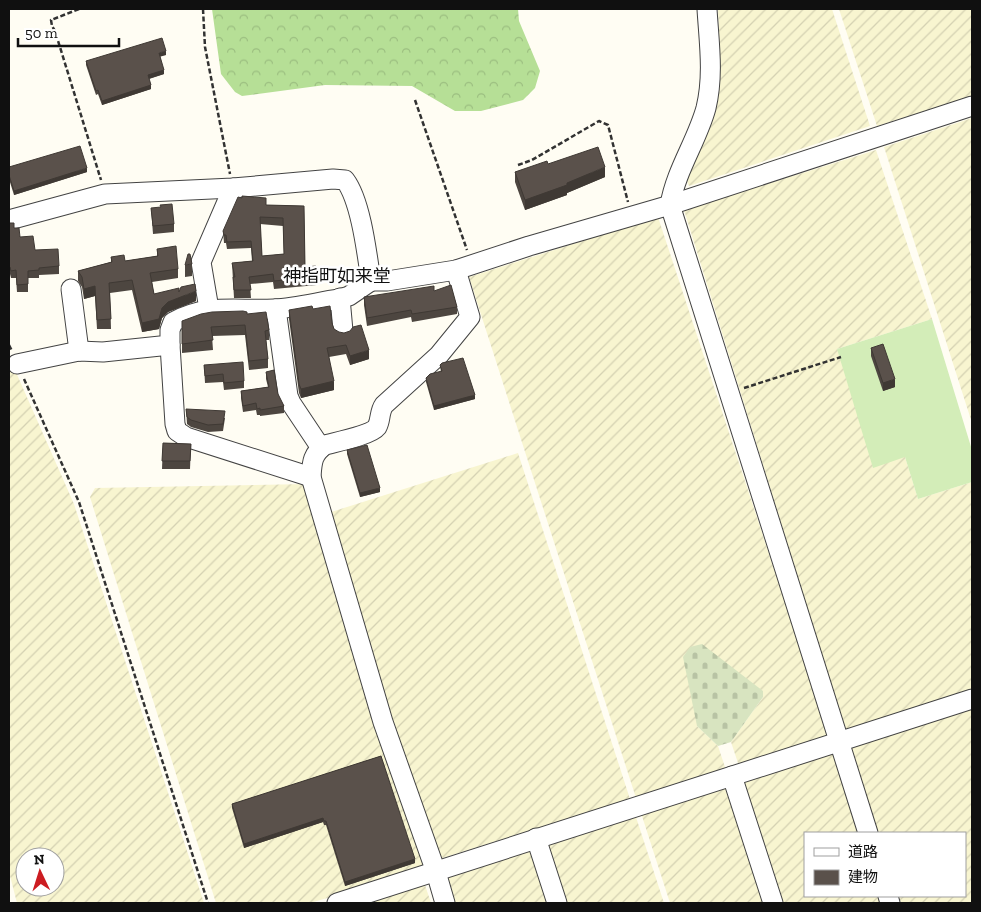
<svg xmlns="http://www.w3.org/2000/svg" width="981" height="912" font-family="'Zilla Slab','Noto Sans JP',serif">
	<defs>
		<pattern id="farmland-furrows" width="10" height="10" patternUnits="userSpaceOnUse" patternTransform="scale(1.25)"><rect width="10" height="10" fill="#f8f5d0"/><path d="M-1 1l2-2M0 10L10 0M9 11l2-2" fill="none" stroke="#d4d1b2"/></pattern>
		<pattern id="forest-crowns" width="20" height="18" patternUnits="userSpaceOnUse" patternTransform="scale(1.25)"><rect width="20" height="18" fill="#b6df96"/><path d="M2 6a3 3 0 1 1 6 0M12 15a3 3 0 1 1 6 0" fill="none" stroke="#9bbe80"/></pattern>
		<pattern id="cemetery-stones" width="16" height="16" patternUnits="userSpaceOnUse" patternTransform="scale(1.25)"><rect width="16" height="16" fill="#d8e4c0"/><path d="M2 7V4a2 2 0 0 1 4 0v3zM10 15v-3a2 2 0 0 1 4 0v3z" fill="#b8c3a4"/></pattern>
	</defs>
	<rect width="100%" height="100%" fill="#fffdf3"/>
	<g fill="url(#farmland-furrows)" fill-rule="evenodd">
		<polygon points="718,9 832,9 870,126 689,186 686,179 716,99 720,57"/>
		<polygon points="839,9 972,9 972,96 877,126"/>
		<polygon points="972,118 972,423 884,147"/>
		<polygon points="876,150 932,319 837,349 905,457 918,499 972,482 972,690 846,733 684,210"/>
		<polygon points="658,217 829,736 739,766 731,742 763,697 697,726 718,746 726,770 636,798 469,277"/>
		<path d="M 15,370 L 74,504 L 204,903 L 17,903 L 9,872 L 9,372 ZM 25,857 L 55,857 L 55,887 L 25,887 Z"/>
		<polygon points="518,453 630,799 436,860 328,513"/>
		<polygon points="307,484 430,868 310,903 216,903 90,497 95,488"/>
		<polygon points="972,705 972,903 901,903 899,896 965,896 965,833 878,833 850,745"/>
		<polygon points="833,751 860,833 805,833 805,896 880,896 882,903 781,903 742,781"/>
		<polygon points="730,784 768,903 670,903 641,813"/>
		<polygon points="635,814 664,903 565,903 546,842"/>
		<polygon points="532,846 551,903 452,903 443,875"/>
		<polygon points="424,882 431,903 358,903"/>
	</g>
	<polygon fill="#d3edb8" points="932,319 972,450 972,482 918,499 905,457 873,468 837,349"/>
	<polygon fill="url(#forest-crowns)" points="212,9 518,9 519,21 540,71 535,88 523,100 481,111 455,111 412,86 325,85 242,96 235,92 221,74"/>
	<polygon fill="url(#cemetery-stones)" points="702,644 763,691 763,697 731,742 718,746 697,726 683,657 690,647"/>
	<g fill="none" stroke-linecap="round" stroke-linejoin="round">
		<g stroke="#434343" stroke-width="21">
			<g id="minor">
				<path d="M 707,9 C 709,42 714,75 706,108 C 697,141 676,170 670,205 L 868,833"/>
				<path d="M 9,220 L 105,194 L 233,188 L 333,179 L 345,180 C 361,201 367,254 371,281 L 387,281 L 456,270 L 529,246 L 670,205 L 972,106"/>
				<polyline points="71,289 79,351"/>
				<polyline points="340,298 343,331"/>
				<polyline points="209,309 201,262 233,188"/>
				<polyline points="276,309 288,396 291,403 321,448"/>
				<polyline points="170,345 175,424 177,431 186,437 311,477"/>
				<path d="M 17,364 L 79,351 L 103,352 L 170,345 L 170,330 L 173,322 C 207,303 237,311 274,309 C 296,308 318,302 339,299 L 349,296 L 371,281"/>
				<polyline points="732,776 773,903"/>
				<polyline points="536,838 557,903"/>
				<polyline points="888,896 890,903"/>
				<polyline points="337,903 972,699"/>
				<path d="M 445,903 L 436,872 L 383,722 L 311,477 C 312,463 312,454 325,445 C 336,442 371,435 377,427 C 381,420 379,412 384,405 L 439,355 L 470,317 L 456,270"/>
			</g>
		</g>
		<g stroke="#323232" stroke-width="2.5" stroke-dasharray="5 2.5" stroke-linecap="butt">
			<polyline points="79,9 51,20 52,26 55,31 101,180"/>
			<polyline points="203,9 205,47 230,174"/>
			<polyline points="415,100 467,250"/>
			<polyline points="518,165 532,160 599,121 608,125 628,202"/>
			<polyline points="9,345 12,351"/>
			<polyline points="24,379 79,502 208,903"/>
			<polyline points="744,388 841,357"/>
		</g>
		<use href="#minor" stroke="#fff" stroke-width="19"/>
	</g>
	<g fill="#4d4640" fill-rule="evenodd">
		<polygon points="166,55 160,56 164,74 149,79 151,89 102,105 98,94 96,95 86,65 86,61"/>
		<polygon points="548,164 605,177 567,193 567,195 525,210 515,182 515,172"/>
		<polygon points="9,167 87,172 14,195 9,179"/>
		<path d="M 266,205 L 304,206 L 305,267 L 317,277 L 317,285 L 274,289 L 273,282 L 250,284 L 251,298 L 234,298 L 232,263 L 252,261 L 251,248 L 227,249 L 226,243 L 224,243 L 223,231 ZM 260,224 L 283,226 L 284,254 L 262,256 Z"/>
		<polygon points="151,208 174,224 174,232 153,234"/>
		<polygon points="9,223 14,228 20,237 35,250 59,266 59,274 39,275 39,278 28,278 28,292 17,292 16,278 11,278 10,274 9,275"/>
		<polygon points="157,249 178,269 178,278 152,282 154,294 179,292 196,301 168,312 162,318 159,329 142,332 132,290 110,293 111,329 97,329 95,296 84,299 82,287 78,281 78,271 111,262 111,257 125,261 157,256"/>
		<polygon points="192,264 192,276 185,277 185,265"/>
		<polygon points="434,291 457,307 457,314 412,322 411,317 367,326 364,305 364,297"/>
		<polygon points="313,309 332,323 334,329 369,359 350,365 346,354 329,357 334,390 301,398 299,393 289,319 289,310"/>
		<polygon points="247,314 269,330 269,340 266,340 268,359 268,368 249,370 245,335 212,336 213,350 182,353 182,321"/>
		<polygon points="871,348 895,387 883,391 871,356"/>
		<polygon points="204,365 244,381 244,388 224,390 223,382 205,383"/>
		<polygon points="440,365 475,399 434,410 426,382 426,378 441,372"/>
		<polygon points="266,372 284,406 284,413 260,416 260,415 257,415 256,410 243,412 241,398 241,391 268,387 266,379"/>
		<polygon points="186,409 225,418 223,431 208,432 191,427 187,424"/>
		<polygon points="163,443 191,444 190,469 162,469"/>
		<polygon points="347,450 380,492 360,497 347,454"/>
		<polygon points="381,756 415,863 345,886 326,825 324,825 323,822 244,848 232,808 232,804"/>
	</g>
	<g fill="#3f3934">
		<polygon points="166,51 166,55 159,57 159,53"/>
		<polygon points="164,70 164,74 148,79 148,75"/>
		<polygon points="151,85 151,89 102,105 102,101"/>
		<polygon points="605,167 605,177 567,193 567,195 525,210 525,200"/>
		<polygon points="87,168 87,172 14,195 14,191"/>
		<polygon points="95,286 95,296 84,299 84,289"/>
		<polygon points="196,291 196,301 168,312 162,318 159,329 142,332 142,323 162,308 168,302"/>
		<polygon points="369,350 369,359 350,365 350,356"/>
		<polygon points="895,379 895,387 883,391 883,383"/>
		<polygon points="334,381 334,390 301,398 301,389"/>
		<polygon points="475,395 475,399 434,410 434,406"/>
		<polygon points="380,488 380,492 360,497 360,493"/>
		<polygon points="323,818 323,822 244,848 244,844"/>
		<polygon points="415,859 415,863 345,886 345,882"/>
	</g>
	<g fill="#5a514b" stroke="#3f3934" fill-rule="evenodd">
		<polygon points="162,38 166,51 159,53 164,70 148,75 151,85 102,101 98,90 96,91 86,61"/>
		<polygon points="80,146 87,168 14,191 9,175 9,167"/>
		<polygon points="598,147 605,167 567,183 567,185 525,200 515,172 547,161 548,164"/>
		<path d="M 242,196 L 266,198 L 266,205 L 304,206 L 305,267 L 316,266 L 317,277 L 274,281 L 273,274 L 249,277 L 251,290 L 234,290 L 233,277 L 235,277 L 232,263 L 253,261 L 251,241 L 227,242 L 226,235 L 224,235 L 223,231 L 238,197 L 242,198 ZM 260,217 L 283,218 L 284,254 L 262,256 Z"/>
		<polygon points="172,204 174,224 153,226 151,208 161,207 160,205"/>
		<polygon points="9,223 14,223 14,228 19,228 20,237 33,236 35,250 58,249 59,266 39,268 39,270 28,271 28,284 17,285 16,270 11,271 10,267 9,267"/>
		<polygon points="176,246 178,269 150,273 154,294 179,288 179,292 181,287 195,284 196,291 168,302 162,308 159,319 142,323 132,280 109,283 111,319 97,320 95,286 84,289 82,277 78,271 112,262 111,257 124,255 125,261 158,256 157,249"/>
		<polygon points="188,254 190,254 192,264 185,265"/>
		<polygon points="451,285 457,307 412,314 411,310 367,318 364,297 434,286 434,291"/>
		<polygon points="312,306 313,309 330,306 332,323 334,329 339,332 344,333 350,331 353,327 361,325 369,350 350,356 346,345 327,348 334,381 301,389 299,384 289,310"/>
		<polygon points="243,311 247,312 247,314 266,312 269,330 265,331 268,359 249,361 245,325 211,327 213,340 182,344 182,321 201,314 212,312"/>
		<polygon points="883,344 895,379 883,383 871,348"/>
		<polygon points="463,358 475,395 434,406 426,378 430,374 442,371 440,365 442,363"/>
		<polygon points="243,362 244,381 224,383 223,374 205,376 204,365"/>
		<polygon points="274,370 278,394 284,406 260,410 260,408 257,409 256,403 243,406 241,391 269,387 266,372"/>
		<polygon points="186,409 225,411 223,424 208,425 191,420 187,417"/>
		<polygon points="163,443 191,444 190,461 162,461"/>
		<polygon points="367,445 380,488 360,493 347,450"/>
		<polygon points="381,756 415,859 345,882 326,821 324,821 323,818 244,844 232,804"/>
	</g>
	<g text-anchor="middle" stroke-width="5" stroke-linejoin="round" paint-order="stroke">
		<g font-size="18" fill="#101010" stroke="#fff">
			<text x="337" y="282">神指町如来堂</text>
		</g>
	</g>
	<rect width="981" height="912" fill="none" stroke="#101010" stroke-width="20"/>
	<rect x="804" y="832" width="162" height="65" fill="#ffffff" stroke="#9f9f9f"/>
	<rect x="814" y="848" width="25" height="8" fill="#ffffff" stroke="#9f9f9f"/>
	<text x="848" y="857" font-size="15" fill="#101010">道路</text>
	<rect x="814" y="870" width="25" height="15" fill="#5a514b" stroke="#9f9f9f"/>
	<text x="848" y="882" font-size="15" fill="#101010">建物</text>
	<g transform="translate(40 872) rotate(356)"><circle r="24" fill="#ffffff" stroke="#9f9f9f"/>
	<path d="M0-4L9 19L0 12L-9 19Z" fill="#cc1c21"/>
	<text y="-8" font-size="14" font-weight="bold" text-anchor="middle" fill="#101010">N</text>
	</g>
	<path d="M18 38v8h101v-8" fill="none" stroke="#101010" stroke-width="2.5"/>
	<text x="25" y="38" font-size="15" fill="#101010" stroke="#ffffff" stroke-width="4" paint-order="stroke">50 m</text>
</svg>
